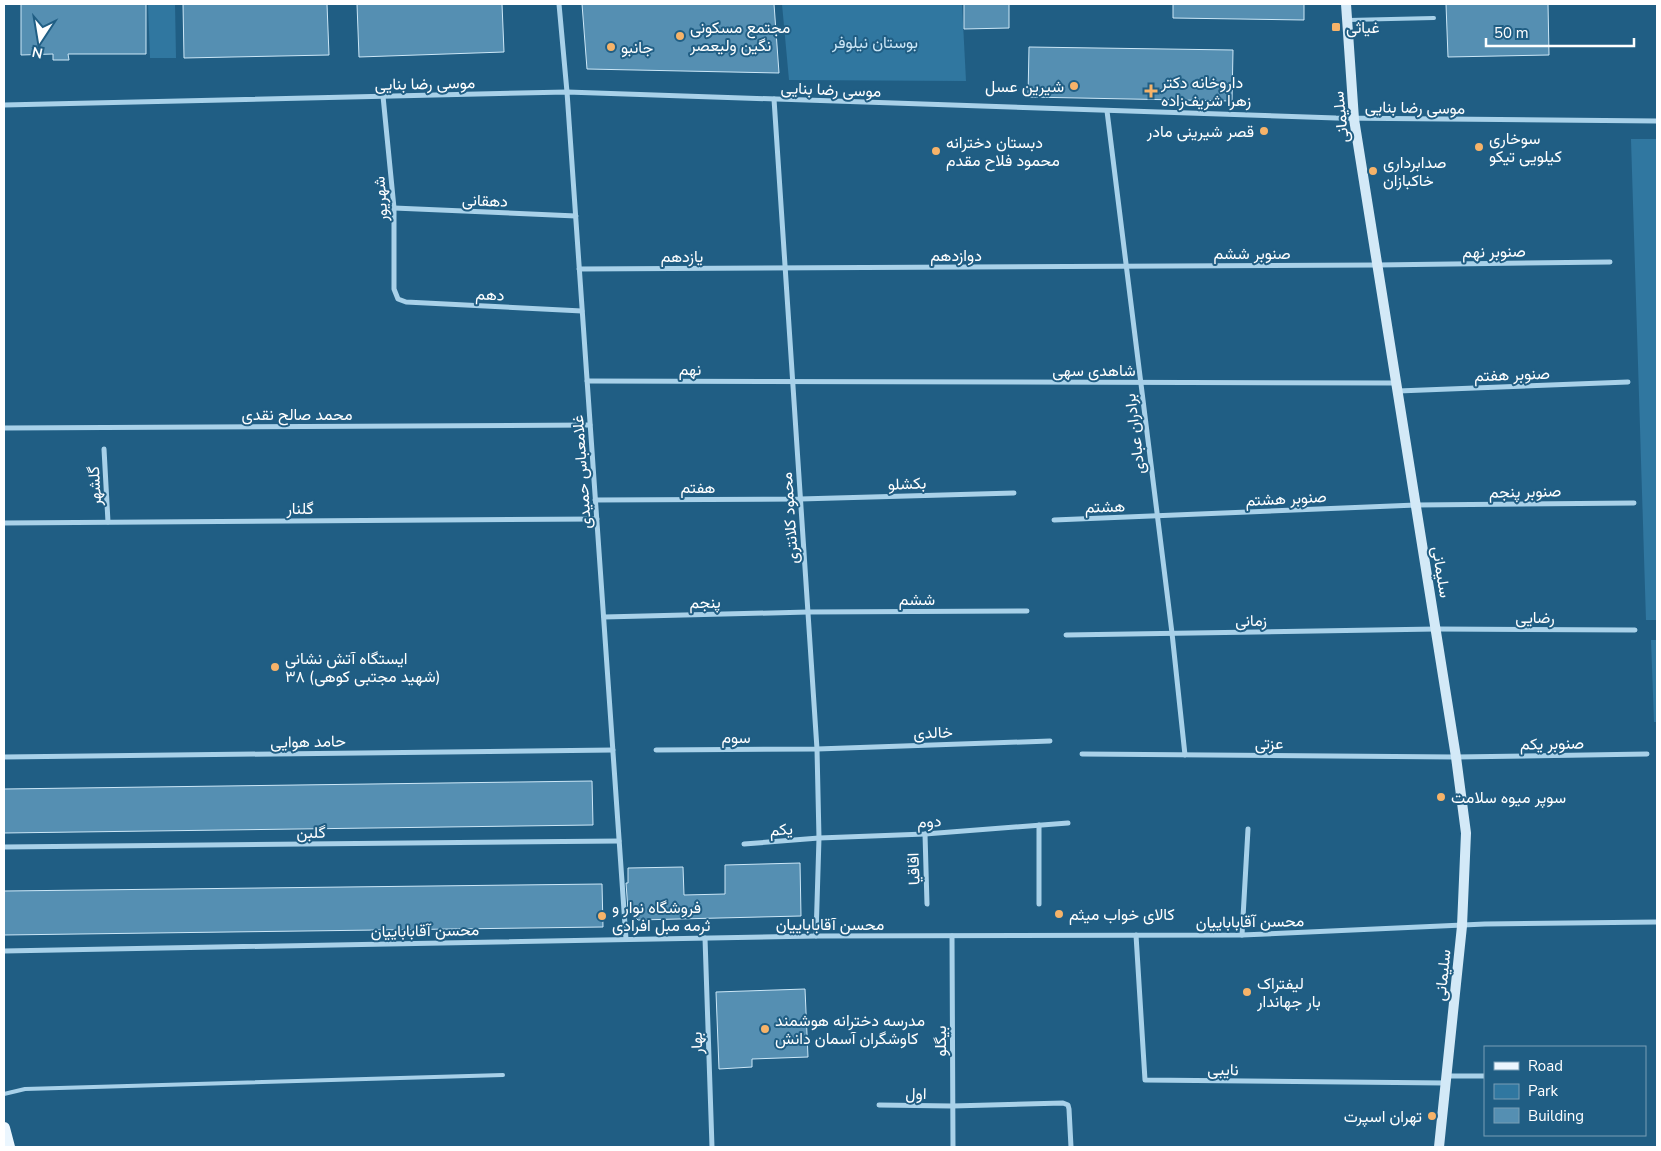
<svg xmlns="http://www.w3.org/2000/svg" width="1661" height="1151" font-family="'Nunito Sans',Vazirmatn,sans-serif">
	<rect width="100%" height="100%" fill="#205e84"/>
	<g fill="#3077a0">
		<polygon points="148,4 175,4 176,58 150,58"/>
		<polygon points="782,4 962,4 966,81 789,80"/>
		<polygon points="1631,139 1657,139 1657,620 1646,620"/>
		<polygon points="1651,640 1657,640 1657,722 1654,722"/>
	</g>
	<g fill="#558fb2" stroke="#cce7f7">
		<polygon points="21,4 146,4 146,54 68,54 69,60 53,60 53,54 21,55"/>
		<polygon points="183,4 327,4 329,55 184,58"/>
		<polygon points="357,4 502,4 504,52 359,57"/>
		<polygon points="582,4 774,4 779,73 587,69"/>
		<polygon points="964,4 1009,4 1009,28 964,29"/>
		<polygon points="1173,4 1304,4 1304,20 1173,18"/>
		<polygon points="1446,4 1548,4 1549,55 1448,57"/>
		<polygon points="1029,47 1233,50 1232,101 1028,97"/>
		<polygon points="592,781 593,825 4,833 4,789"/>
		<polygon points="800,863 801,916 638,920 628,910 626,883 628,883 628,868 683,867 684,895 725,894 725,865"/>
		<polygon points="602,884 603,927 4,935 4,891"/>
		<polygon points="805,989 808,1057 752,1059 752,1067 719,1069 716,992"/>
	</g>
	<g fill="none" stroke-linecap="round" stroke-linejoin="round">
		<g stroke="#a8d1e9" stroke-width="4">
			<polyline points="1348,20 1434,18"/>
			<polyline points="4,1094 25,1089 503,1075"/>
		</g>
		<g stroke="#a8d1e9" stroke-width="5">
			<polyline points="559,4 567,92 626,939"/>
			<polyline points="383,96 394,208 394,289 398,299 406,302 582,311"/>
			<polyline points="774,99 817,749 819,838 816,936"/>
			<polyline points="4,105 567,92 1336,118 1657,121"/>
			<polyline points="1107,111 1172,633 1185,755"/>
			<polyline points="394,208 576,216"/>
			<polyline points="579,269 1377,265 1610,262"/>
			<polyline points="587,381 1396,383"/>
			<polyline points="1398,391 1628,382"/>
			<polyline points="4,428 590,425"/>
			<polyline points="104,449 108,522"/>
			<polyline points="595,500 800,499 1014,493"/>
			<polyline points="1054,520 1416,505 1634,503"/>
			<polyline points="4,523 597,519"/>
			<polyline points="604,617 808,612 1027,611"/>
			<polyline points="1066,635 1436,629 1635,630"/>
			<polyline points="656,750 817,749 1050,741"/>
			<polyline points="1082,754 1456,757 1647,754"/>
			<polyline points="4,757 613,750"/>
			<polyline points="925,834 927,904"/>
			<polyline points="744,844 819,838 925,834 1068,823"/>
			<polyline points="4,847 619,841"/>
			<polyline points="1039,904 1039,825"/>
			<polyline points="1136,935 1145,1080 1445,1083"/>
			<polyline points="1242,935 1248,829"/>
			<polyline points="952,936 953,1147"/>
			<polyline points="705,938 712,1147"/>
			<polyline points="4,951 816,936 1242,935 1485,924 1657,922"/>
			<polyline points="1446,1076 1485,1076"/>
			<polyline points="879,1105 952,1106 1063,1103 1068,1105 1069,1109 1071,1147"/>
		</g>
		<polyline stroke="#d3e9f7" stroke-width="10" points="1346,4 1354,119 1456,757 1466,833 1462,926 1439,1147"/>
		<polyline stroke="#ebf6fe" stroke-width="12" points="4,1128 9,1147"/>
	</g>
	<g fill="#f6b369" stroke="#205e84" stroke-width="2">
		<rect x="1331" y="22" width="10" height="10" rx="2.5"/>
		<circle cx="680" cy="36" r="5"/>
		<circle cx="611" cy="47" r="5"/>
		<circle cx="1074" cy="86" r="5"/>
		<path d="M1148.5 83.5h5v5h5v5h-5v5h-5v-5h-5v-5h5z"/>
		<circle cx="1264" cy="131" r="5"/>
		<circle cx="1479" cy="147" r="5"/>
		<circle cx="936" cy="151" r="5"/>
		<circle cx="1373" cy="171" r="5"/>
		<circle cx="275" cy="667" r="5"/>
		<circle cx="1441" cy="797" r="5"/>
		<circle cx="1059" cy="914" r="5"/>
		<circle cx="602" cy="916" r="5"/>
		<circle cx="1247" cy="992" r="5"/>
		<circle cx="765" cy="1029" r="5"/>
		<circle cx="1432" cy="1116" r="5"/>
	</g>
	<g text-anchor="middle" stroke-width="4" stroke-linejoin="round" paint-order="stroke">
		<g font-size="16" fill="#fff" stroke="#205e84" text-anchor="start">
			<text x="690" y="33">مجتمع مسکونی<tspan x="690" dy="18">نگین ولیعصر</tspan></text>
			<text x="1346" y="33">غیاثی</text>
			<text x="621" y="53">جانبو</text>
			<text x="1161" y="88">داروخانه دکتر<tspan x="1161" dy="18">زهرا شریف‌زاده</tspan></text>
			<text x="1064" y="92" text-anchor="end">شیرین عسل</text>
			<text x="1254" y="137" text-anchor="end">قصر شیرینی مادر</text>
			<text x="1489" y="144">سوخاری<tspan x="1489" dy="18">کیلویی تیکو</tspan></text>
			<text x="946" y="148">دبستان دخترانه<tspan x="946" dy="18">محمود فلاح مقدم</tspan></text>
			<text x="1383" y="168">صدابرداری<tspan x="1383" dy="18">خاکبازان</tspan></text>
			<text x="285" y="664">ایستگاه آتش نشانی<tspan x="285" dy="18">۳۸ (شهید مجتبی کوهی)</tspan></text>
			<text x="1451" y="803">سوپر میوه سلامت</text>
			<text x="612" y="913">فروشگاه نوار و<tspan x="612" dy="18">ثرمه مبل افرادی</tspan></text>
			<text x="1069" y="920">کالای خواب میثم</text>
			<text x="1257" y="989">لیفتراک<tspan x="1257" dy="18">بار جهاندار</tspan></text>
			<text x="775" y="1026">مدرسه دخترانه هوشمند<tspan x="775" dy="18">کاوشگران آسمان دانش</tspan></text>
			<text x="1422" y="1122" text-anchor="end">تهران اسپرت</text>
		</g>
		<g font-size="16" fill="#cce7f7" stroke="#205e84">
			<text x="875" y="48">بوستان نیلوفر</text>
		</g>
		<g font-size="16" fill="#fff" stroke="#205e84">
			<text transform="translate(425 83) rotate(-1)" y="6">موسی رضا بنایی</text>
			<text transform="translate(831 89) rotate(2)" y="6">موسی رضا بنایی</text>
			<text transform="translate(1415 107) rotate(1)" y="6">موسی رضا بنایی</text>
			<text transform="translate(1340 117) rotate(-96)" y="6">سلیمانی</text>
			<text transform="translate(380 199) rotate(-94)" y="6">شهریور</text>
			<text transform="translate(485 200) rotate(2)" y="6">دهقانی</text>
			<text transform="translate(1494 251) rotate(-1)" y="6">صنوبر نهم</text>
			<text x="1252" y="259">صنوبر ششم</text>
			<text x="956" y="261">دوازدهم</text>
			<text x="682" y="262">یازدهم</text>
			<text transform="translate(490 294) rotate(3)" y="6">دهم</text>
			<text x="690" y="375">نهم</text>
			<text x="1094" y="376">شاهدی سهی</text>
			<text transform="translate(1512 374) rotate(-2)" y="6">صنوبر هفتم</text>
			<text x="297" y="420">محمد صالح نقدی</text>
			<text transform="translate(1134 434) rotate(-97)" y="6">برادران عبادی</text>
			<text transform="translate(581 472) rotate(-94)" y="6">غلامعباس حمیدی</text>
			<text transform="translate(907 483) rotate(-2)" y="6">بکشلو</text>
			<text transform="translate(94 486) rotate(-93)" y="6">گلشهر</text>
			<text x="698" y="493">هفتم</text>
			<text transform="translate(1525 491) rotate(-1)" y="6">صنوبر پنجم</text>
			<text transform="translate(1286 498) rotate(-3)" y="6">صنوبر هشتم</text>
			<text transform="translate(1105 506) rotate(-2)" y="6">هشتم</text>
			<text x="300" y="514">گلنار</text>
			<text transform="translate(789 518) rotate(-94)" y="6">محمود کلانتری</text>
			<text transform="translate(1442 572) rotate(81)" y="6">سلیمانی</text>
			<text x="917" y="605">ششم</text>
			<text transform="translate(705 602) rotate(-1)" y="6">پنجم</text>
			<text x="1535" y="623">رضایی</text>
			<text transform="translate(1251 620) rotate(-1)" y="6">زمانی</text>
			<text transform="translate(933 732) rotate(-2)" y="6">خالدی</text>
			<text x="736" y="743">سوم</text>
			<text transform="translate(308 741) rotate(-1)" y="6">حامد هوایی</text>
			<text x="1269" y="749">عزتی</text>
			<text transform="translate(1552 743) rotate(-1)" y="6">صنوبر یکم</text>
			<text transform="translate(929 821) rotate(-4)" y="6">دوم</text>
			<text transform="translate(781 829) rotate(-5)" y="6">یکم</text>
			<text transform="translate(311 832) rotate(-1)" y="6">گلبن</text>
			<text transform="translate(913 869) rotate(-92)" y="6">اقاقیا</text>
			<text transform="translate(1250 921) rotate(-1)" y="6">محسن آقاباباییان</text>
			<text x="830" y="930">محسن آقاباباییان</text>
			<text transform="translate(425 930) rotate(-1)" y="6">محسن آقاباباییان</text>
			<text transform="translate(1442 975) rotate(-84)" y="6">سلیمانی</text>
			<text transform="translate(940 1041) rotate(-90)" y="6">بیگلو</text>
			<text transform="translate(696 1043) rotate(-92)" y="6">بهار</text>
			<text transform="translate(1223 1069) rotate(1)" y="6">نایبی</text>
			<text transform="translate(916 1093) rotate(1)" y="6">اول</text>
		</g>
	</g>
	<rect width="1661" height="1151" fill="none" stroke="#ffffff" stroke-width="10"/>
	<rect x="1484" y="1046" width="162" height="90" fill="#205e84" stroke="#799eb5"/>
	<rect x="1494" y="1062" width="25" height="8" fill="#ebf6fe" stroke="#799eb5"/>
	<text x="1528" y="1071" font-size="15" fill="#ffffff">Road</text>
	<rect x="1494" y="1084" width="25" height="15" fill="#3077a0" stroke="#799eb5"/>
	<text x="1528" y="1096" font-size="15" fill="#ffffff">Park</text>
	<rect x="1494" y="1108" width="25" height="15" fill="#558fb2" stroke="#799eb5"/>
	<text x="1528" y="1121" font-size="15" fill="#ffffff">Building</text>
	<g transform="translate(40 40) rotate(192)" stroke="#205e84" stroke-width="4" paint-order="stroke">
	<path d="M0-4L9 19L0 12L-9 19Z" fill="#ffffff"/>
	<text y="-8" font-size="14" font-weight="bold" text-anchor="middle" fill="#ffffff">N</text>
	</g>
	<path d="M1486 38v8h148v-8" fill="none" stroke="#ffffff" stroke-width="2.5"/>
	<text x="1494" y="38" font-size="15" fill="#ffffff" stroke="#205e84" stroke-width="4" paint-order="stroke">50 m</text>
</svg>
